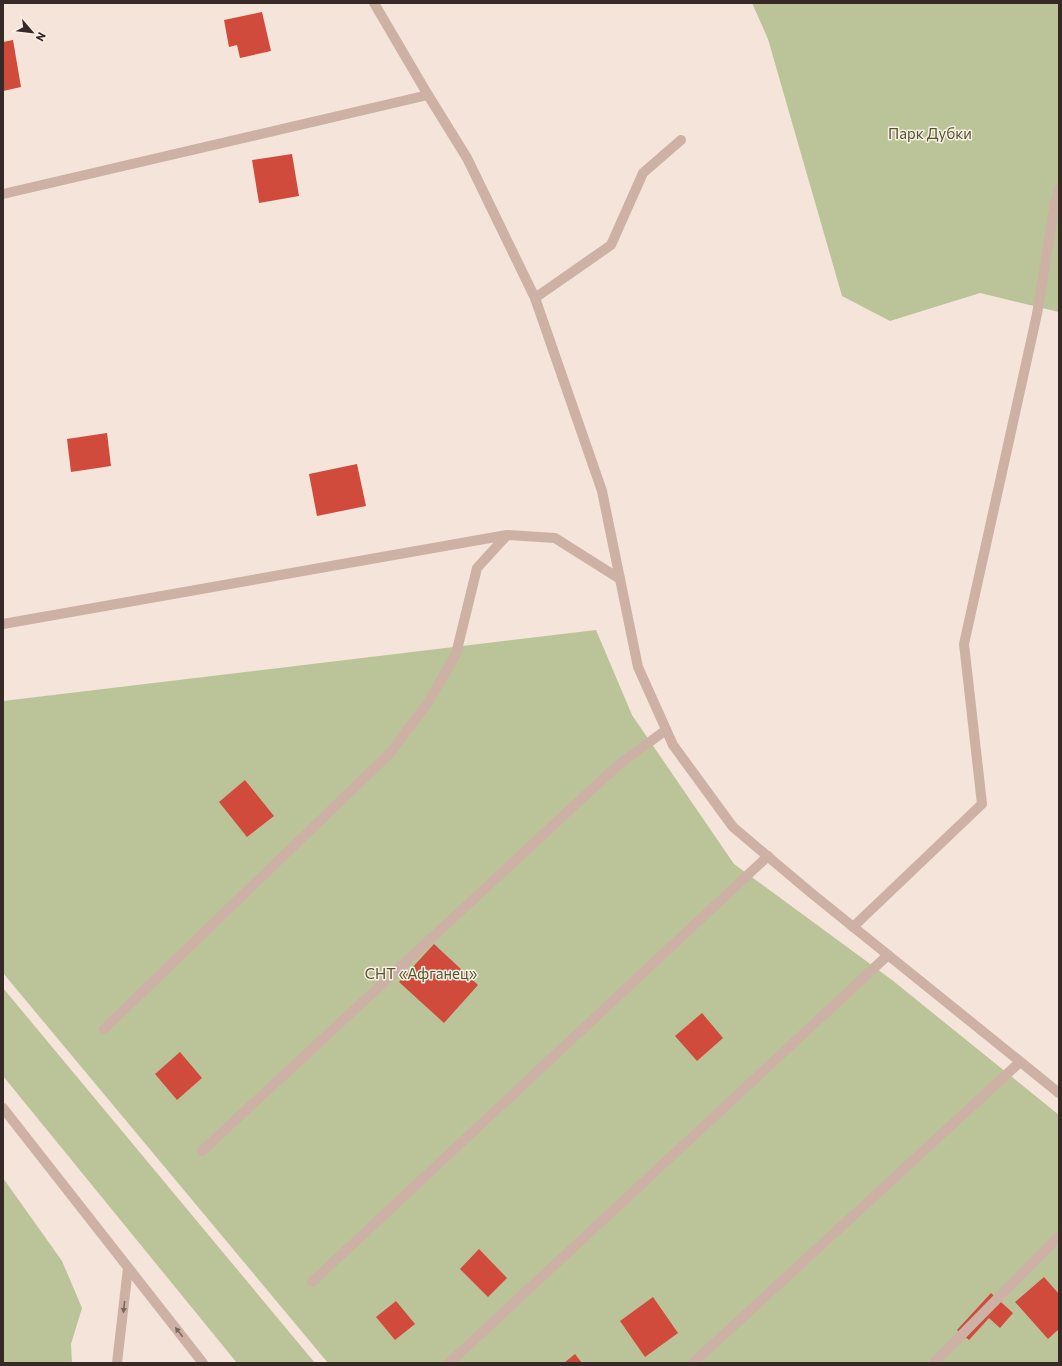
<svg xmlns="http://www.w3.org/2000/svg" width="1062" height="1366" font-family="Commissioner,sans-serif">
	<rect width="100%" height="100%" fill="#f4e4d9"/>
	<g fill="#bbc498">
		<polygon points="752,3 1059,3 1059,312 980,293 890,321 842,296 768,39"/>
		<polygon points="596,630 632,715 734,864 892,980 1059,1115 1059,1363 328,1363 3,973 3,701"/>
		<polygon points="3,988 315,1363 237,1363 3,1076"/>
		<polygon points="3,1178 62,1261 82,1308 71,1344 72,1363 3,1363"/>
	</g>
	<g fill="#d04b3b">
		<polygon points="262,12 271,51 240,58 237,45 229,47 224,20"/>
		<polygon points="13,40 21,87 3,91 3,42"/>
		<polygon points="292,154 299,196 259,203 252,160"/>
		<polygon points="107,433 111,466 71,472 67,439"/>
		<polygon points="357,464 366,506 317,516 309,474"/>
		<polygon points="245,780 274,816 247,837 219,802"/>
		<polygon points="434,944 478,985 444,1023 399,982"/>
		<polygon points="702,1013 723,1038 697,1061 675,1036"/>
		<polygon points="180,1052 202,1078 177,1100 155,1074"/>
		<polygon points="479,1249 507,1278 488,1297 460,1269"/>
		<polygon points="1044,1277 1059,1294 1059,1329 1048,1339 1015,1302"/>
		<polygon points="991,1293 1013,1313 1000,1328 989,1318 969,1340 957,1330"/>
		<polygon points="653,1297 678,1333 645,1357 620,1321"/>
		<polygon points="396,1301 415,1324 395,1340 376,1317"/>
		<polygon points="575,1354 582,1363 564,1363"/>
	</g>
	<g fill="none" stroke-linecap="round" stroke-linejoin="round">
		<g stroke="#cdb1a4" stroke-width="10">
			<polyline points="535,298 611,245 643,173 681,140"/>
			<polyline points="853,927 982,804 964,644 1037,314 1055,203 1059,189"/>
		</g>
		<g stroke="#cdb1a4" stroke-width="10">
			<polyline points="374,3 428,95 467,158 535,298 602,491 638,667 673,745 733,827 810,892 1059,1093"/>
			<polyline points="3,194 428,95"/>
			<polyline points="3,624 507,535"/>
			<polyline points="104,1029 390,753 429,701 456,654 477,568 507,535 555,538 620,579"/>
			<polyline points="202,1151 618,765 666,730"/>
			<polyline points="312,1282 768,856"/>
			<polyline points="449,1363 888,955"/>
			<polyline points="693,1363 1020,1062"/>
			<polyline points="934,1363 1059,1236"/>
		</g>
		<g stroke="#cdb1a4" stroke-width="10">
			<polyline points="3,1108 203,1363"/>
			<polyline points="117,1363 128,1268"/>
		</g>
	</g>
	<defs><path id="oneway-solid" d="M-6-.8H1V-3.2L6.5 0L1 3.2V.8H-6Z"/></defs>
	<g fill="#7a675f">
		<use href="#oneway-solid" transform="translate(124 1307) rotate(96)"/>
		<use href="#oneway-solid" transform="translate(179 1332) rotate(-128)"/>
	</g>
	<g text-anchor="middle" stroke-width="3" stroke-linejoin="round" paint-order="stroke">
		<g font-size="15" fill="#4d5828" stroke="#fbeee6">
			<text x="930" y="139">Парк Дубки</text>
			<text x="421" y="979">СНТ «Афганец»</text>
		</g>
	</g>
	<rect width="1062" height="1366" fill="none" stroke="#372a26" stroke-width="8"/>
	<g transform="translate(32 32) rotate(118)" stroke="#fbeee6" stroke-width="3" paint-order="stroke">
	<path d="M0-3L7 15L0 10L-7 15Z" fill="#372a26"/>
	<text y="-6" font-size="11" font-weight="bold" text-anchor="middle" fill="#372a26">N</text>
	</g>
</svg>
